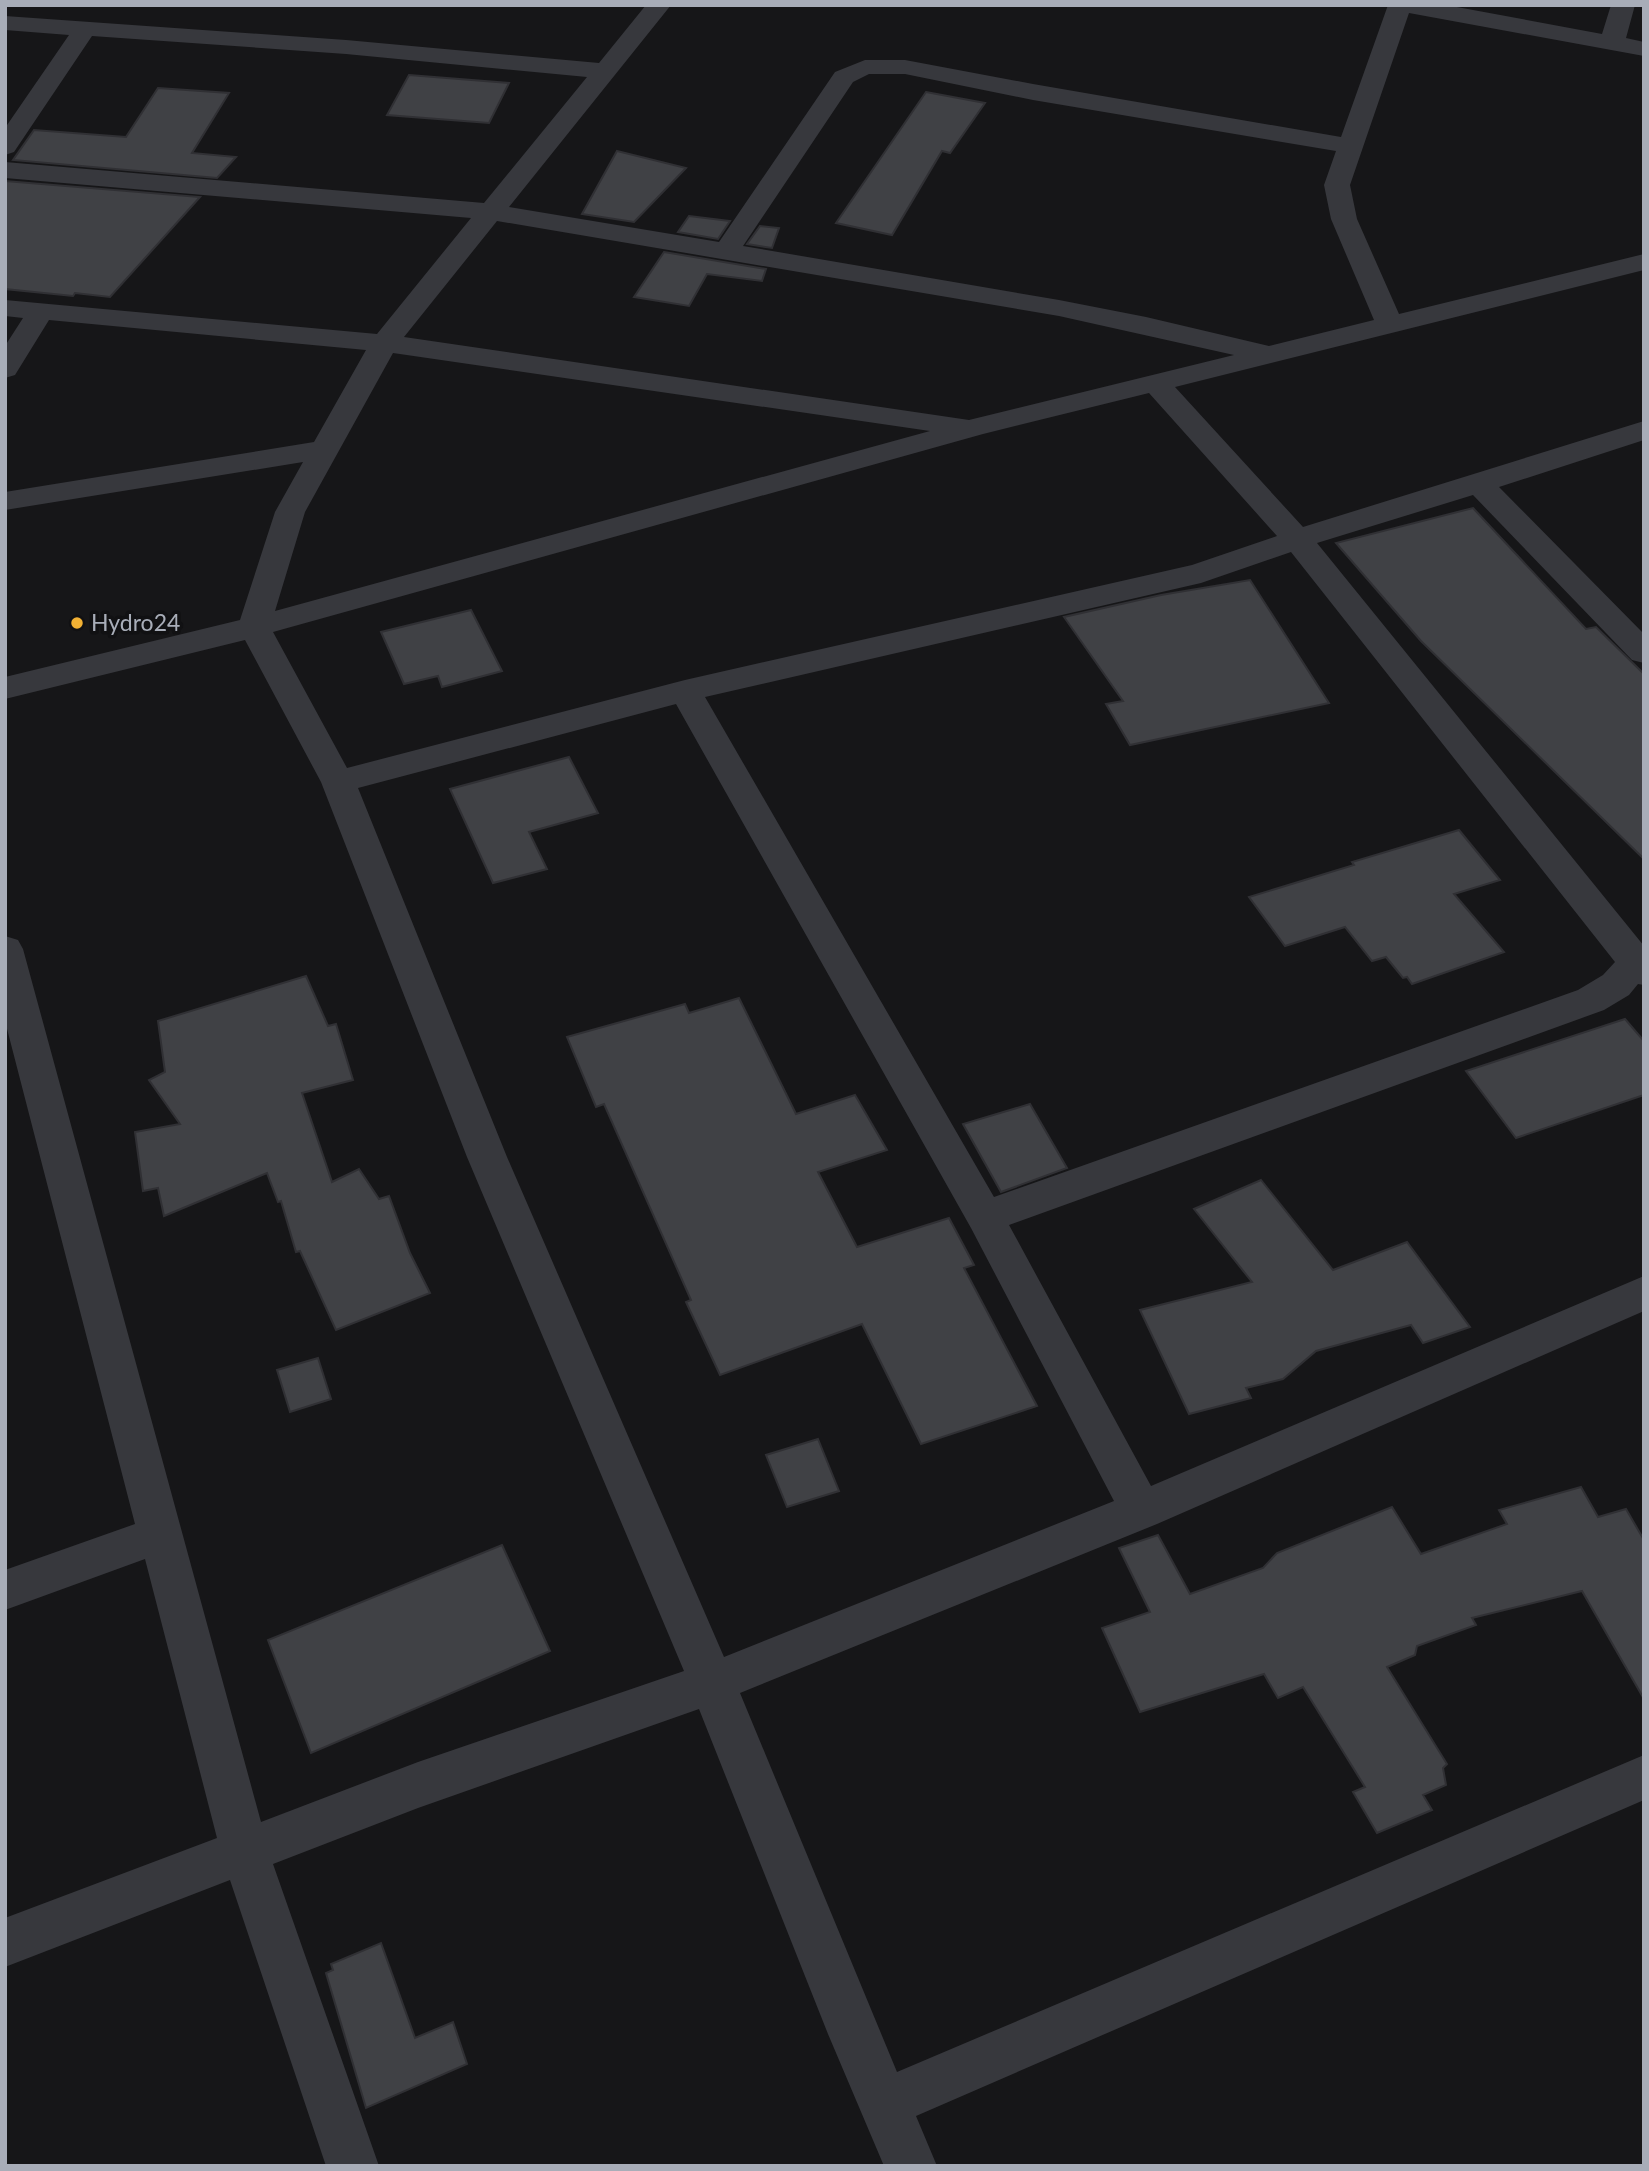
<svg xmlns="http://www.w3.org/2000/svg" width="1649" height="2171" font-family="Lato,sans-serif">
	<rect width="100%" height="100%" fill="#161618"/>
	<g fill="#404145" stroke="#303034" stroke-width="2">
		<polygon points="409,75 509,83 489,123 387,115"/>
		<polygon points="158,88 229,93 192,153 236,157 217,178 13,160 34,130 126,137"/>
		<polygon points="926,92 985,103 950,153 942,151 892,235 836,223"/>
		<polygon points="617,151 686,168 634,222 582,214"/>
		<polygon points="5,181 200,197 110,297 75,293 73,296 5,289"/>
		<polygon points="689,216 730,221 718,239 678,232"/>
		<polygon points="760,226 779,228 772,248 747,244"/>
		<polygon points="664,252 766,269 762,281 707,274 689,306 634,297"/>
		<polygon points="1473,508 1586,629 1596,627 1644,674 1644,859 1421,641 1336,543"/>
		<polygon points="1250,580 1329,703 1130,745 1106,704 1123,701 1064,617 1161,595"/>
		<polygon points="471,610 502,671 442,687 438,676 404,684 381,632"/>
		<polygon points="569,757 598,813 529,832 547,869 493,883 450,789"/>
		<polygon points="1459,830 1500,880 1454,894 1504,952 1412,984 1407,977 1403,978 1386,957 1372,961 1345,927 1285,946 1249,897 1354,865 1352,862"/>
		<polygon points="306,976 328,1026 336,1024 353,1080 302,1093 332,1182 359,1169 379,1199 389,1196 410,1253 430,1293 336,1330 300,1251 296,1252 281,1201 278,1202 267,1173 164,1216 158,1188 143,1191 135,1132 180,1124 149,1080 165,1072 158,1021"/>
		<polygon points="739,998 796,1114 855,1095 887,1150 818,1172 857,1247 949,1218 974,1265 964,1268 1037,1406 921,1444 862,1324 720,1375 686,1302 691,1300 604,1104 596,1107 567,1037 685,1004 689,1013"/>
		<polygon points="1625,1019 1644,1041 1644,1095 1516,1138 1466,1071"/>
		<polygon points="1030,1104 1067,1168 1001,1192 963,1124"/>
		<polygon points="1261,1180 1333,1270 1407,1242 1470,1327 1423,1343 1411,1325 1316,1351 1283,1379 1246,1388 1251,1398 1189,1414 1140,1310 1252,1282 1194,1209"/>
		<polygon points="318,1358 331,1399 290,1412 277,1370"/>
		<polygon points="818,1439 839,1491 787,1507 766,1455"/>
		<polygon points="1581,1487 1598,1517 1626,1509 1644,1540 1644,1699 1582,1591 1472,1618 1476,1625 1417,1646 1415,1655 1387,1667 1447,1764 1443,1768 1446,1785 1423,1795 1432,1810 1377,1833 1353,1792 1365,1787 1303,1687 1278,1698 1264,1674 1140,1712 1102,1628 1150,1612 1119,1548 1158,1535 1190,1594 1263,1568 1277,1553 1392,1507 1421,1554 1507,1524 1499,1510"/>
		<polygon points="502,1545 550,1651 311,1753 268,1640"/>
		<polygon points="381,1943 415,2038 453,2022 467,2064 366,2108 326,1973 333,1970 331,1964"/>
	</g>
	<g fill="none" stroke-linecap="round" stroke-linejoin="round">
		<path fill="#37383d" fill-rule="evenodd" d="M 646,5 L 671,5 L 509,207 L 719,242 L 835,72 L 865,60 L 905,60 L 1033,84 L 1341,137 L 1388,5 L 1446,5 L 1602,34 L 1611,5 L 1635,5 L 1626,38 L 1644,42 L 1644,56 L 1409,13 L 1350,185 L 1357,219 L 1399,314 L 1644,254 L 1644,270 L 1175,387 L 1303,527 L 1644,421 L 1644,440 L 1499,487 L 1644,634 L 1644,663 L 1632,660 L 1473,495 L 1317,543 L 1644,946 L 1644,985 L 1638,984 L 1629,995 L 1604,1010 L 1009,1225 L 1151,1486 L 1644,1276 L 1644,1311 L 1157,1524 L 740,1693 L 897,2072 L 1644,1755 L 1644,1800 L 916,2116 L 937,2166 L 884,2166 L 828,2034 L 699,1709 L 418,1808 L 273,1864 L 379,2166 L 326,2166 L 230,1880 L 5,1967 L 5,1918 L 217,1838 L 145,1559 L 5,1610 L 5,1570 L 135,1524 L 5,1021 L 5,936 L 18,940 L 23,949 L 261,1822 L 418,1762 L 684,1671 L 467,1157 L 321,782 L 245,640 L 5,699 L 5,677 L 240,620 L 275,512 L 303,462 L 5,510 L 5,492 L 314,442 L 366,350 L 49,320 L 15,375 L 5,378 L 5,346 L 23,318 L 5,316 L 5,300 L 377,334 L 471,218 L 5,178 L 5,162 L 484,203 L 587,77 L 346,54 L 92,36 L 14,152 L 5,155 L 5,128 L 69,35 L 5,30 L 5,16 L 346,40 L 599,63 ZM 869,74 L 905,74 L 1033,100 L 1336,151 L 1324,185 L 1331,219 L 1374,320 L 1269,346 L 1146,317 L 1059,300 L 743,246 L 853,82 ZM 497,221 L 1059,316 L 1234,355 L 969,420 L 404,337 ZM 393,353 L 930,431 L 275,611 L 305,512 ZM 1149,393 L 1277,536 L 1192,565 L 685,680 L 347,768 L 273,632 L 983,434 ZM 1291,552 L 1615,962 L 1603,975 L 1578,990 L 994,1197 L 705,697 L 1201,583 ZM 676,704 L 971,1228 L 1114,1501 L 724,1657 L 507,1157 L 358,788 Z"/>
	</g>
	<circle fill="#f2b134" stroke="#111113" stroke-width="2.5" cx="77" cy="623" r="7"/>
	<g text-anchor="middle" stroke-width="7" stroke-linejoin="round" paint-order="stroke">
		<g font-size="23" fill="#a8adb8" stroke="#111113" text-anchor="start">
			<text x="91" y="631">Hydro24</text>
		</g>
	</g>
	<rect width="1649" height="2171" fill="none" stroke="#a8adb8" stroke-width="14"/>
</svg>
